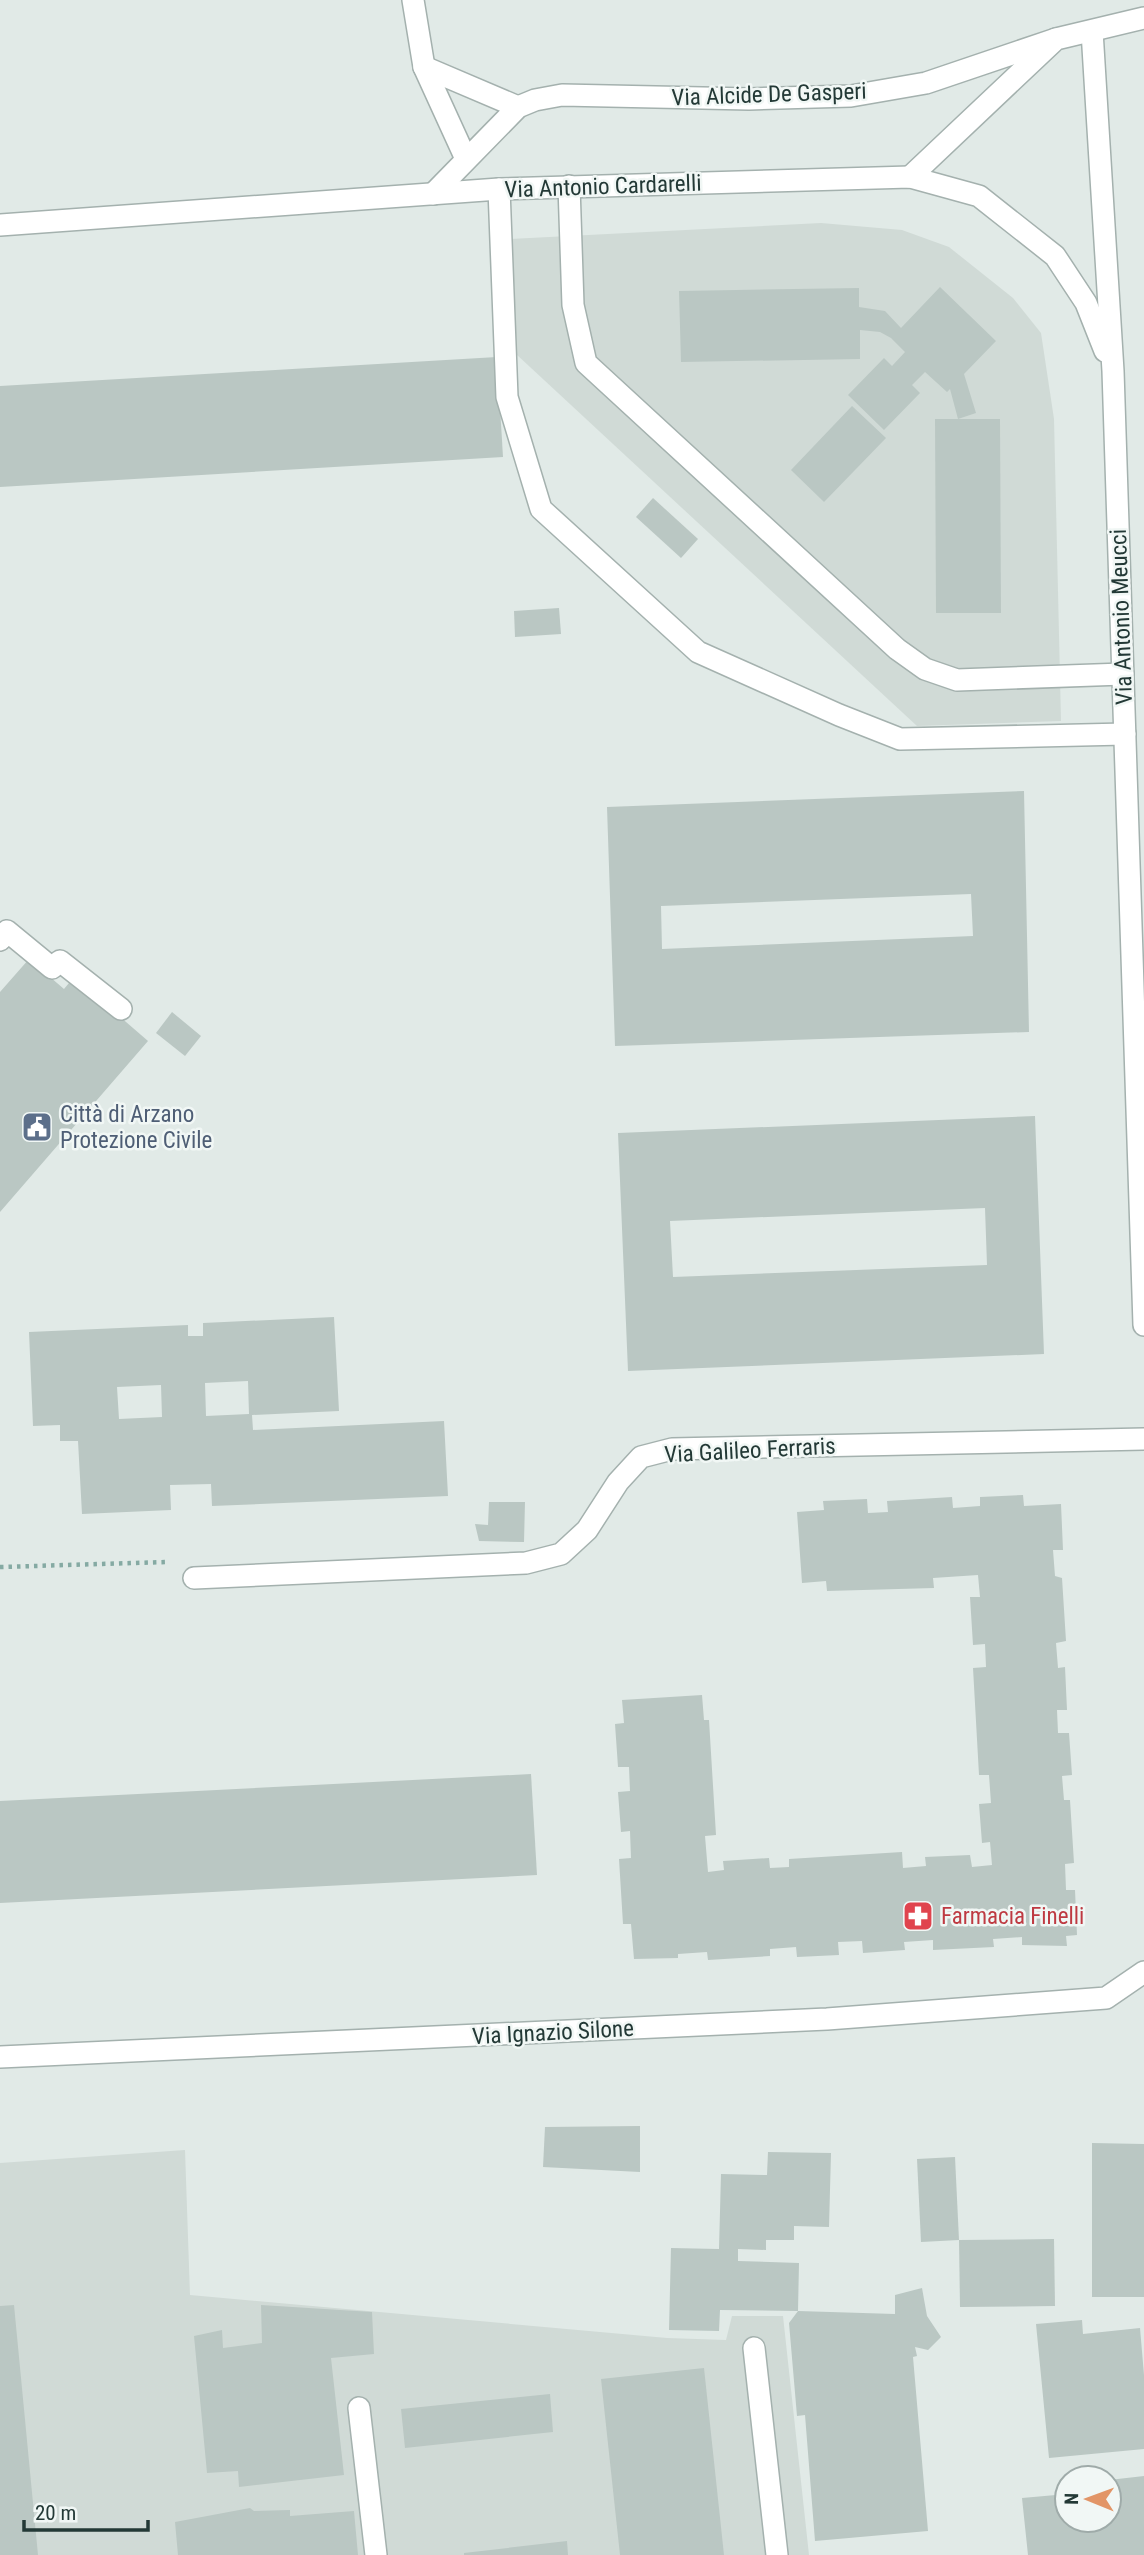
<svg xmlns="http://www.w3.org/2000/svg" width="1144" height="2555" font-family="'Roboto Condensed',sans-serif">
	<rect width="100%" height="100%" fill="#e1eae7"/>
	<g fill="#d0dad6">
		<polygon points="821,223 902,230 949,247 1013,298 1041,333 1054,419 1061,721 917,726 516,354 510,239"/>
		<polygon points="185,2150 190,2295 667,2338 726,2340 732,2316 783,2316 809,2555 0,2555 0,2163"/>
	</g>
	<g fill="#bac7c3" fill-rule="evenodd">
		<polygon points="940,287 996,341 964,374 976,413 958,419 950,389 947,392 925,372 912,385 920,393 884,430 848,395 884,358 892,366 905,352 891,338 880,332 860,330 860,359 681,362 679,291 859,288 859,307 885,311 901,328"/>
		<polygon points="497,357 503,457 0,487 0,386"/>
		<polygon points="852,406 886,438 824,502 791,470"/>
		<polygon points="935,419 1000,419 1001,613 936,613"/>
		<polygon points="653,498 698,539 681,558 636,517"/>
		<polygon points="559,608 561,634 515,637 514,611"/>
		<path d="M 1024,791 L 1029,1032 L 615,1046 L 607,807 ZM 971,894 L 973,936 L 662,949 L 661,906 Z"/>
		<polygon points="29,959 64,989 74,977 148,1041 0,1212 0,992"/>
		<polygon points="172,1012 201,1036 185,1056 156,1033"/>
		<path d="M 1035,1116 L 1044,1354 L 628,1371 L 618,1133 ZM 985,1208 L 987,1265 L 673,1277 L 670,1221 Z"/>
		<path d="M 334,1317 L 339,1411 L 252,1415 L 253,1430 L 444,1421 L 448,1496 L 212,1506 L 211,1484 L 170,1485 L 171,1510 L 82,1514 L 78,1441 L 60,1441 L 60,1425 L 33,1426 L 29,1332 L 188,1325 L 188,1336 L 203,1336 L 203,1323 ZM 248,1381 L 249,1414 L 206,1416 L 205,1383 ZM 161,1385 L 162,1417 L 119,1419 L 117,1387 Z"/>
		<polygon points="1023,1495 1024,1506 1061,1504 1063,1550 1053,1550 1055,1576 1062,1578 1066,1641 1056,1643 1058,1668 1065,1667 1067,1710 1057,1710 1058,1733 1069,1733 1072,1775 1062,1776 1064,1800 1070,1800 1074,1863 1065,1864 1066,1890 1075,1890 1077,1935 1066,1936 1067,1946 1022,1945 1022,1937 993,1939 994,1947 933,1950 933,1940 904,1942 905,1950 863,1953 862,1941 838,1942 839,1955 797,1957 796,1947 770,1949 770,1956 708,1960 707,1952 678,1954 678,1958 634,1959 631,1924 623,1924 619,1859 631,1858 630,1831 621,1832 618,1792 630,1791 629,1767 618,1767 615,1724 624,1723 622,1700 702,1695 704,1720 709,1720 716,1835 705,1836 708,1872 724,1870 723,1861 769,1858 770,1868 789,1867 789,1859 902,1852 903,1868 926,1866 925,1857 970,1855 972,1867 992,1865 990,1842 982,1843 979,1804 991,1803 989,1775 979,1775 973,1668 986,1667 985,1644 973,1645 970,1597 980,1597 978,1575 933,1578 934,1588 827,1591 826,1581 802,1583 797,1512 824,1510 823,1501 867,1499 868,1513 888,1512 887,1501 952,1497 953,1508 980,1506 980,1497"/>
		<polygon points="489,1502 525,1502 524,1542 479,1541 475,1524 488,1525"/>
		<polygon points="531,1774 537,1875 0,1903 0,1801"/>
		<polygon points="640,2126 640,2172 543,2167 545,2127"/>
		<polygon points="1092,2143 1144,2144 1144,2297 1092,2297"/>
		<polygon points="768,2152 831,2153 829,2227 794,2226 794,2240 766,2240 766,2250 738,2249 738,2261 799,2263 798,2311 720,2310 719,2331 669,2330 671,2248 719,2249 721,2174 767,2175"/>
		<polygon points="955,2157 959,2240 921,2242 917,2159"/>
		<polygon points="1054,2239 1055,2306 960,2307 959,2240"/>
		<polygon points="922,2288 927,2316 941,2337 928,2350 915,2347 917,2356 913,2357 928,2531 815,2541 805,2415 797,2416 789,2323 798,2311 895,2314 895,2295"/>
		<polygon points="14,2305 38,2555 0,2555 0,2306"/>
		<polygon points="261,2305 372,2312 374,2354 331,2358 344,2475 239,2487 238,2471 207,2473 194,2336 222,2330 223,2348 262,2343"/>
		<polygon points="1082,2320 1083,2334 1140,2328 1144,2375 1144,2449 1049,2458 1036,2324"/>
		<polygon points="704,2368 724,2555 620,2555 601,2379"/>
		<polygon points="550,2394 553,2432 405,2448 401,2409"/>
		<polygon points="1144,2476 1144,2555 1028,2555 1022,2498 1067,2494 1067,2520 1109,2520 1109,2480"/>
		<polygon points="250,2508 254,2511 290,2510 290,2516 354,2511 358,2555 178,2555 175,2522"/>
		<polygon points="567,2541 568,2555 464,2555 464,2553"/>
	</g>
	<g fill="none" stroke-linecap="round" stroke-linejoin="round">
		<g stroke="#a4b1ae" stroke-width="24">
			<g id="service">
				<polyline points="413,0 424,67 466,159"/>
				<polyline points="424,67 518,107"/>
				<polyline points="569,186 573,305 586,363 897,649 925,669 957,680 1123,674"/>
				<polyline points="499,189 507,397 541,509 698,652 839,715 900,739 1125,734"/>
				<polyline points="433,194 518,107 535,100 562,95 749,99 851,96 926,83 1056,39"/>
				<polyline points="0,940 7,931 52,968 60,961 121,1009"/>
			</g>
		</g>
		<g stroke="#a4b1ae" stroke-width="24">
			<g id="minor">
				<polyline points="1092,31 1113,371 1144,1325"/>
				<polyline points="910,177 1056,39 1144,18"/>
				<polyline points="0,225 499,189 910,177 979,196 1055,256 1086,303 1105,351"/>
				<polyline points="194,1578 526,1563 561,1554 587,1530 618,1482 641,1457 672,1449 1144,1439"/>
				<polyline points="0,2057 827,2019 1106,1998 1144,1972"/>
				<polyline points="754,2348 777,2555"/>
				<polyline points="359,2408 376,2555"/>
			</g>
		</g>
		<polyline stroke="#85aaa3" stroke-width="4.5" stroke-dasharray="3.5 5" stroke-linecap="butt" points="0,1567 167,1562"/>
		<use href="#service" stroke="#fff" stroke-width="21"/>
		<use href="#minor" stroke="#fff" stroke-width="21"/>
	</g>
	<defs>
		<g id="civic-square" transform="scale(1.575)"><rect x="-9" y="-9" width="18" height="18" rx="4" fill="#5c6f8a" stroke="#f1f7f5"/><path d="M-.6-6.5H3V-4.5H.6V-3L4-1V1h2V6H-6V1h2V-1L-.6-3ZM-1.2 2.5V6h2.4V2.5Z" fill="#fff"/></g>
		<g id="pharmacy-square" transform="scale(1.575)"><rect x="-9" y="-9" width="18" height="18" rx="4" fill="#e0444e" stroke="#f1f7f5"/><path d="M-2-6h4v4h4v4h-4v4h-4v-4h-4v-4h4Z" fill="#fff"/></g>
	</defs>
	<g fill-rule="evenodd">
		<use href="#civic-square" x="37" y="1127"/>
		<use href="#pharmacy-square" x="918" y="1916"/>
	</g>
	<g text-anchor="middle" stroke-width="5" stroke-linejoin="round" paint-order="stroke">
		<g font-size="23" fill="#233936" stroke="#f1f7f5">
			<text transform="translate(769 94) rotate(-2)" y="8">Via Alcide De Gasperi</text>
			<text transform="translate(603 186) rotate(-2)" y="8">Via Antonio Cardarelli</text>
			<text transform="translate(1121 617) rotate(-92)" y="8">Via Antonio Meucci</text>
			<text transform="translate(750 1450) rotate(-3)" y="8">Via Galileo Ferraris</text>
			<text transform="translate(553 2032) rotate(-3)" y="8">Via Ignazio Silone</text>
		</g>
		<g font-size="23" fill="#4e5e75" stroke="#f1f7f5" text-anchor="start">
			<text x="60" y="1122">Città di Arzano<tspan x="60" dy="26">Protezione Civile</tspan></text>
		</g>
		<g font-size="23" fill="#be3a42" stroke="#f1f7f5" text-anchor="start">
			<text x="941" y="1924">Farmacia Finelli</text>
		</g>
	</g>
	<g transform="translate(1088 2499) rotate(271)"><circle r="33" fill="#f1f7f5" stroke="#9faba9" stroke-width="2"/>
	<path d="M0-5L12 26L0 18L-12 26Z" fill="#e29567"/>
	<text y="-10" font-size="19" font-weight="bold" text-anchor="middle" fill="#233936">N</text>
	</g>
	<path d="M24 2520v10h124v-10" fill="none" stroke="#233936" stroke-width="3.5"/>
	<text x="35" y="2520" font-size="21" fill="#233936" stroke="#f1f7f5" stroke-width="5" paint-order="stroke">20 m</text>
</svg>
